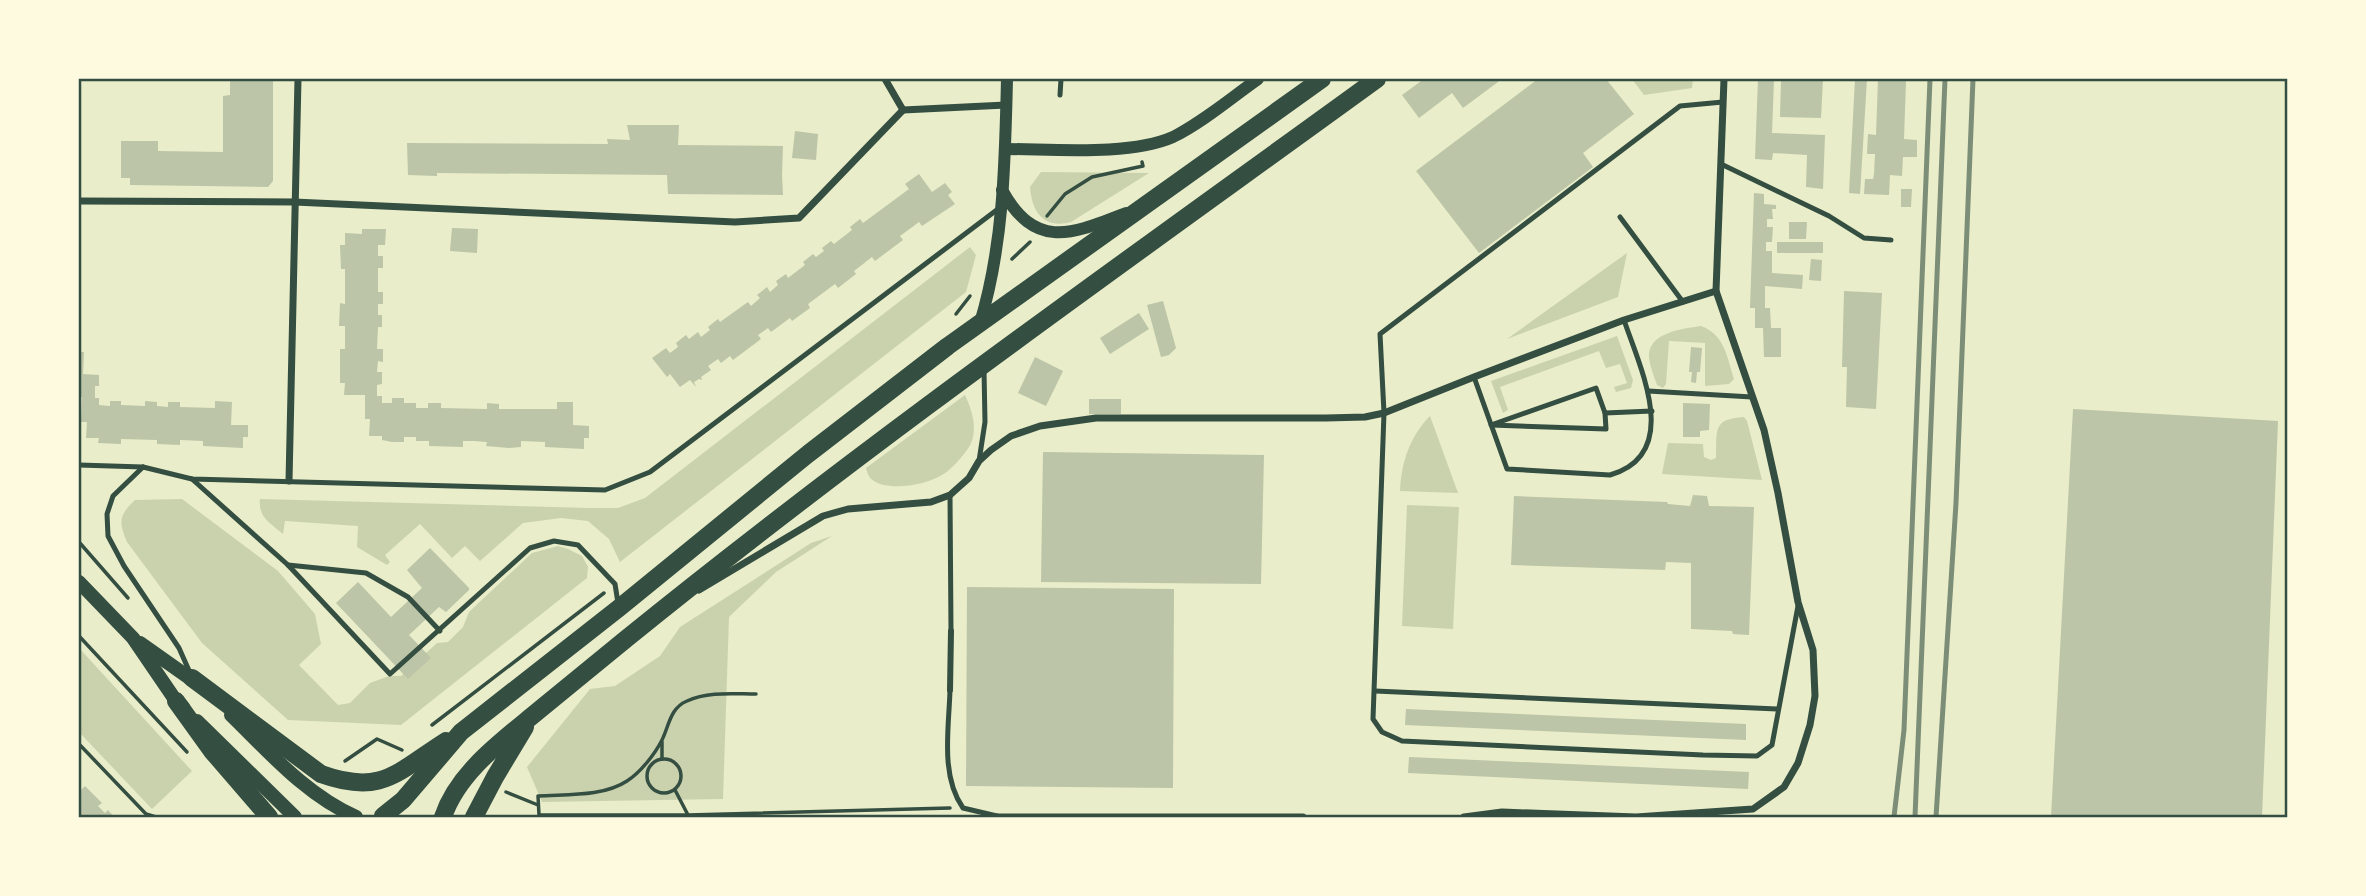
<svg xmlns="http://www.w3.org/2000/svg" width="2366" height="896" font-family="'Noto Serif',serif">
	<rect width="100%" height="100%" fill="#e9edc9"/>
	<g fill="#cad2ad">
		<polygon points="1632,79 1693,79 1692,88 1644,95"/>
		<path d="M 1041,172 L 1149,173 L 1071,222 C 1044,229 1032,213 1030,187 Z"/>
		<path d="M 970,247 L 976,255 L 966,292 L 620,562 L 609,539 L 588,521 L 561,518 L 523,523 L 480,561 L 465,546 L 452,558 L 420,524 L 385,555 L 390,562 L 387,565 L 357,547 L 358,526 L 285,521 L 283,534 C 270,523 258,517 260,499 L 589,508 L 618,508 L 645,498 Z"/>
		<polygon points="1627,253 1618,297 1507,339"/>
		<path d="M 1701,326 C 1725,335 1727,357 1734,379 L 1729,384 L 1705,386 L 1705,343 L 1669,341 L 1666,384 L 1663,388 L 1657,385 C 1654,376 1650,367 1649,358 C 1647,332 1683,329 1701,326 Z"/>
		<polygon points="1617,336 1633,380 1631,388 1616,392 1614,387 1627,383 1620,364 1606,368 1599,351 1500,387 1508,410 1503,413 1491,381"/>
		<path d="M 965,395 C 972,410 979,431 969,447 C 964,455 951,470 942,475 C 926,485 885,493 870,478 C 868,475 867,471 866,468 Z"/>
		<path d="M 1430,416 L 1458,493 L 1400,491 C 1401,463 1410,436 1430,416 Z"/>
		<path d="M 1744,417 L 1747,421 L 1762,480 L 1662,474 L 1668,443 L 1703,444 L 1704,457 L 1711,460 L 1716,458 C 1717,430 1712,419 1744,417 Z"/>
		<path d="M 182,499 L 278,571 L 315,614 L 321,644 L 299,665 L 338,705 L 350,703 L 370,683 L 389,676 L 401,676 L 437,643 L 448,642 L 463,627 L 469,612 L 532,553 L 558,546 L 568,549 L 582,556 L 588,567 L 587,578 L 401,725 L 288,720 L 202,643 L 127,542 C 119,522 118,516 135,500 Z"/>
		<polygon points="1407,505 1459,507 1453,629 1402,626"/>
		<polygon points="832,536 776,572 729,617 723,799 542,802 527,767 590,689 615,686 660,656 680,627 811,543"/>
		<polygon points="79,648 192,771 152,809 79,732"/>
	</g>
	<g fill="#bcc5a7">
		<polygon points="230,79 273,79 273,181 268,187 130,185 130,178 121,178 121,141 158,141 158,151 223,152 223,96 230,95"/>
		<polygon points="1424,79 1502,79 1463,108 1452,93 1419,118 1402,95"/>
		<polygon points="1538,79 1606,79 1634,114 1583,153 1593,167 1479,253 1416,171"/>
		<polygon points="1758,79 1774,79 1772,133 1825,135 1823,189 1806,187 1807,155 1773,153 1772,160 1755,159"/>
		<polygon points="1781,79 1823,79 1821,118 1780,117"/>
		<polygon points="1855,79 1867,79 1860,194 1849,193"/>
		<polygon points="1878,79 1906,81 1904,139 1917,140 1917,157 1903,157 1902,176 1890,175 1889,195 1864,194 1865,179 1873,179 1874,174 1875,154 1867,154 1868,134 1876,135"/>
		<polygon points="627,125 679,125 678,145 783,146 782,175 783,195 668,194 667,175 437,173 437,176 408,175 407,143 608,144 607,139 630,140"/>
		<polygon points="795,131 818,134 816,160 792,158"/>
		<polygon points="919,174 932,192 945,183 952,192 948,195 955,204 922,226 919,222 900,236 903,240 875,261 872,257 854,271 856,274 838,288 835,284 808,304 810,308 792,321 790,318 771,332 768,328 758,335 761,339 733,360 730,356 721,363 718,359 708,366 711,370 701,377 702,380 699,379 694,382 696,387 690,380 680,387 670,374 667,377 652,358 666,348 670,353 678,347 676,343 686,335 689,339 698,332 701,337 710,330 708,327 718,319 720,322 748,302 751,306 760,298 757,295 767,287 770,292 778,285 776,281 786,274 788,278 805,265 803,262 813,254 816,257 824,251 822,248 831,241 834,244 852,230 850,227 860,219 863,223 909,189 905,184"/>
		<polygon points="1901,189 1912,189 1911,207 1901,207"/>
		<polygon points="1754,193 1764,194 1764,204 1776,205 1776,209 1772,209 1773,219 1767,219 1767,227 1773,227 1772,242 1766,242 1766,251 1772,251 1772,273 1803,275 1802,289 1765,286 1765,308 1770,308 1771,328 1781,328 1781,357 1764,357 1763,328 1755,328 1755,308 1750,308"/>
		<polygon points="1789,222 1807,222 1806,239 1789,239"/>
		<polygon points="452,228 478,229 477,253 450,251"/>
		<polygon points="362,229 386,229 385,245 378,245 378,256 383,256 383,268 378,268 378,292 383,292 383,304 378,304 378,315 382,315 382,327 378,327 377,349 383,349 383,362 378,361 377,372 382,372 382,384 377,385 377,396 382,396 382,403 392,403 392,398 404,398 404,403 416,403 416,408 428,408 428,403 441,403 441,408 487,409 487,403 499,404 499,409 557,409 557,402 573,402 573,425 589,426 589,438 584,438 584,449 545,447 545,442 521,441 521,447 509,448 486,446 487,442 474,441 463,441 463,447 429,446 429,441 416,441 416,437 404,437 404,442 392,442 382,440 382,436 369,436 370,419 365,419 365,395 344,395 345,383 340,383 340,349 345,349 345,326 339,326 340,303 345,304 345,269 341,269 340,245 345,245 345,233 362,234"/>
		<rect x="1777" y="242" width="46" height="11"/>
		<polygon points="1811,259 1822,260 1821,281 1809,280"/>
		<polygon points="1844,291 1882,293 1876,409 1846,407 1847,367 1842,367"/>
		<polygon points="1163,301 1176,348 1169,355 1161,357 1147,305"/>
		<polygon points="1139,313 1149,329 1110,354 1100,338"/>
		<polygon points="1691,347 1702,348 1700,372 1697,372 1696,383 1691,382 1692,372 1689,372"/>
		<polygon points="79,352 84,352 83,374 99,375 99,386 95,386 95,398 99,398 99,405 110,406 110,401 121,401 121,405 145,406 145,401 157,402 157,406 168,407 168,402 180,402 180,407 215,408 215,401 232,402 231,425 248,425 248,437 243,437 243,448 203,446 203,441 180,440 180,445 157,444 157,440 121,439 121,444 98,443 99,438 86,438 87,422 81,422 82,397 79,397"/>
		<polygon points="1035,357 1063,371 1046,406 1018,393"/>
		<rect x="1089" y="399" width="32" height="15"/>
		<polygon points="1683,403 1710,404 1709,430 1700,431 1700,437 1683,437"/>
		<polygon points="2073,409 2278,421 2262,817 2051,817"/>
		<polygon points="1043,452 1264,455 1261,584 1041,582"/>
		<polygon points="1693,495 1707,496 1709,506 1754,507 1749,635 1733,634 1732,631 1691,629 1691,563 1666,562 1665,570 1511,565 1514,496 1667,502 1668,504 1690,506"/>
		<polygon points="430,548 469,588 469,590 446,612 439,607 409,635 431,658 408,679 336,603 358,582 391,617 422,588 407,570"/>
		<polygon points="967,587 1174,589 1173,788 966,786"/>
		<polygon points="1406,709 1746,724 1746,740 1405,725"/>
		<polygon points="1409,757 1749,772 1748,789 1408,773"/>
		<polygon points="85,786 102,803 98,806 105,813 108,810 114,817 79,817 79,792"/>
	</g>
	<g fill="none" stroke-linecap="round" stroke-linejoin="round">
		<g stroke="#344e41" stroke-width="3.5">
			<polyline points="1047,216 1065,194 1092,177 1143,166 1142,162"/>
			<polyline points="1012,259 1030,242"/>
			<polyline points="956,314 970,296"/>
			<polyline points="79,542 128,598"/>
			<polyline points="79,636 187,752"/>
			<path d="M 756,694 C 734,694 708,691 687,701 C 670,708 669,726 662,740 C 655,754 640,773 627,781 C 603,797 566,794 538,796 L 539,815 L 688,815 L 950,808"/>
			<polyline points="432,725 604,593"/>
			<polyline points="662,742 662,759"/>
			<polyline points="79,744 146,814 156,817"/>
			<circle cx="664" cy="776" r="17"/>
			<polyline points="345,761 377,739 402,750"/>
			<polyline points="675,790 688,815"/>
			<polyline points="506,792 538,805"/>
		</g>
		<g stroke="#344e41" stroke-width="5">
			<polyline points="1060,95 1061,79"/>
			<polyline points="1723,102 1680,106 1380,334 1384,413 1373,719 1382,732 1402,741 1703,755 1757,756 1772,745 1798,606"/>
			<polyline points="1721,164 1829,216 1864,238 1891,240"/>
			<polyline points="1620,217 1683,302"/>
			<path d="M 1474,377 L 1507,469 L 1610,475 C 1683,454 1640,368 1624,320"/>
			<polygon points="1596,388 1605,413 1606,429 1491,425"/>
			<polyline points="1648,391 1752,397"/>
			<polyline points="1605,413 1652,411"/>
			<polyline points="979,461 985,422 984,370"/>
			<polyline points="79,465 143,467 192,479 605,490 650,472 998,209"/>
			<polyline points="143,467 113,496 107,514 108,536 124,566 179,648 191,675"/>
			<polyline points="192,479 288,565 390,674 530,548 554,541 578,545 615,584 618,603"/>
			<polyline points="950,495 951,631"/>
			<polyline points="288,565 366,573 408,597 440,631"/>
			<path d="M 950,690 C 949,728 940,775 963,808 L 997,816"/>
			<polyline points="1375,691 1777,709"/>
		</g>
		<polyline stroke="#344e41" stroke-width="6" points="950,690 951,631"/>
		<g stroke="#344e41" stroke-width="7">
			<polyline points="885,79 903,110"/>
			<polyline points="903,110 1006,105"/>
			<polyline points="79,201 294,202 735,222 799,218 903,110"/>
			<polyline points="289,481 298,79"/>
			<polyline points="699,590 823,516 848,509 931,502 950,495 969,478 979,461 991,450 1011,436 1040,426 1096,418 1326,418 1365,417 1384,413 1474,377 1624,320 1716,291"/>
			<polyline points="997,817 1303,817"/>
			<polyline points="1464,817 1502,812 1636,817 1753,809 1784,787 1798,763 1810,725 1815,696 1813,650 1798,602 1778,493 1764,430 1716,291 1724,79"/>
		</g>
		<g stroke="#344e41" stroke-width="12">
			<path d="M 1005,149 C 1053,149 1130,156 1173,137 C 1203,122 1231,98 1258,79"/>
			<path d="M 1002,190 C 1036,251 1072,234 1126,213"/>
			<path d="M 980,323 C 1004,244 1005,160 1007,79"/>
		</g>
		<g stroke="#344e41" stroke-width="14">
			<polyline points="79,582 133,638 176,701 183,707"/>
			<polyline points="140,643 198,684"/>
			<path d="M 231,715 C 269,752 306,795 356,817"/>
			<polyline points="197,721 295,817"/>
		</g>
		<g stroke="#344e41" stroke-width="18">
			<path d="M 192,678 L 321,774 C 382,796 397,772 446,741"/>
			<polyline points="176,701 212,751 269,817"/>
			<polyline points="383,816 403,800 461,732 619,608 808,454 948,346 1322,79"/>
			<path d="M 443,817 C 458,772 503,740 538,711 C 567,687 597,663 626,639 C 869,442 1125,262 1377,79"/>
			<polyline points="474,817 495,777 525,727"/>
		</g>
		<g stroke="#7c8e77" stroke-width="5">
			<polyline points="1894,817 1904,730 1930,79"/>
			<polyline points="1915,817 1945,79"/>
			<polyline points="1936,817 1956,503 1973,79"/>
		</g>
	</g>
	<rect width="2366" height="896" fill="none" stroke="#fefae0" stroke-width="161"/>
	<rect x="80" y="80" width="2206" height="736" fill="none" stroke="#344e41" stroke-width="2.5"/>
</svg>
